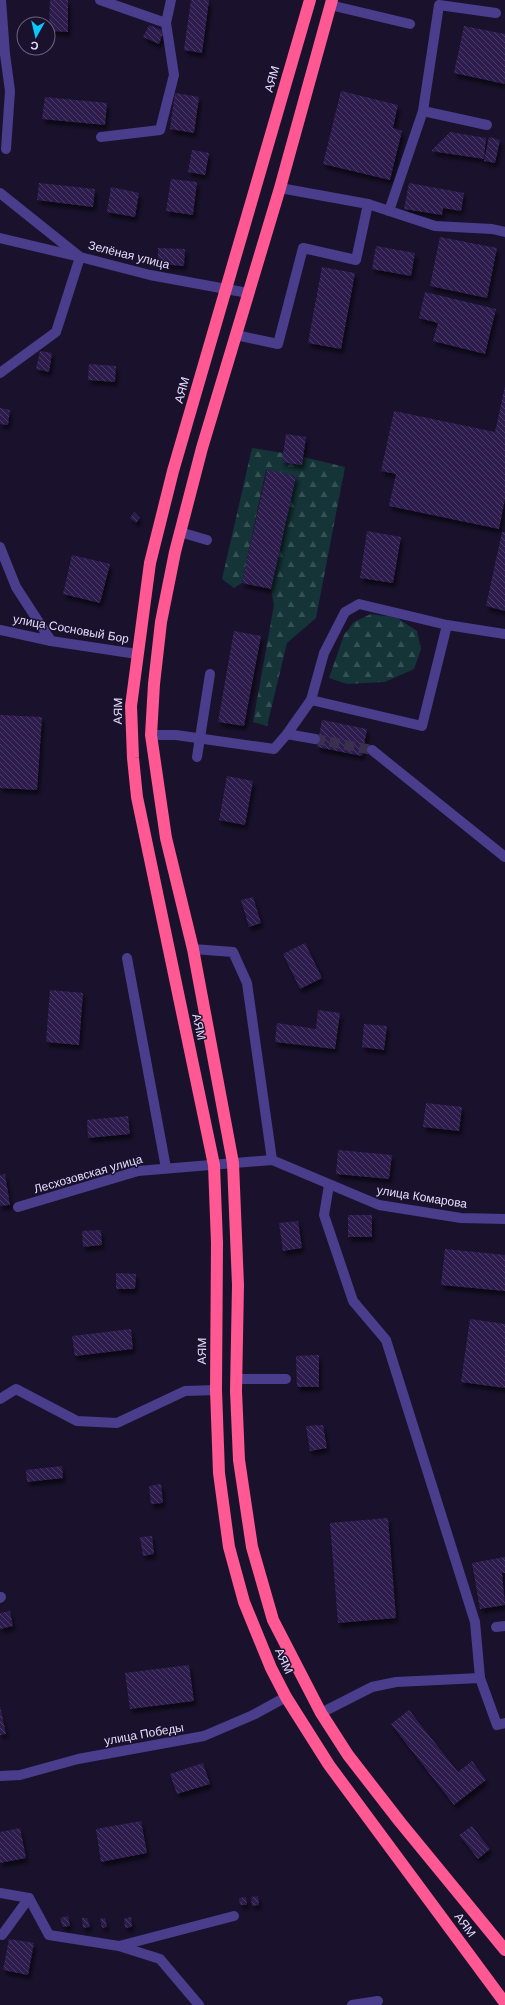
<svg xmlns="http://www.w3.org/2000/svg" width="505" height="2005" font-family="Arial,sans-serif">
	<defs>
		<pattern id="forest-firs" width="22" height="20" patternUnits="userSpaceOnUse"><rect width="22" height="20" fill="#143437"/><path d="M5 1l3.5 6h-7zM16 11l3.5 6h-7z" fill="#365155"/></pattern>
		<pattern id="building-back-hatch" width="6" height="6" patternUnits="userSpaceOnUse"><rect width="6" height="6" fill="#2d1d4e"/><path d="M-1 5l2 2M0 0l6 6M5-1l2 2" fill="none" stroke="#4b3d69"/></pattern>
		<filter id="shadow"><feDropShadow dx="2.5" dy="4.5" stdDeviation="2" flood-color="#0009"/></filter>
	</defs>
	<rect width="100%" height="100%" fill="#1a122d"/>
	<g fill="url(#forest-firs)">
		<polygon points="252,448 295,455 345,467 316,618 287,643 267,726 253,722 274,605 271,589 295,476 266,470 242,583 234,588 222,579"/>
		<polygon points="371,614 397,618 417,631 421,649 414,669 385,682 347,684 329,678 344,635 354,622"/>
	</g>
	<g fill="url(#building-back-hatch)" filter="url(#shadow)">
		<polygon points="50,0 68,0 68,32 49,31"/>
		<polygon points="191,0 209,0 202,53 184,50"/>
		<polygon points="149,25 164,31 159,44 143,37"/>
		<polygon points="464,26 505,34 505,84 454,73"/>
		<polygon points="341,91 398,105 393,128 402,131 390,180 323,164"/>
		<polygon points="175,93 199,97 194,133 170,129"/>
		<polygon points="45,97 107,103 105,125 42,119"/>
		<polygon points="450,132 486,138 484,159 431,151"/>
		<polygon points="489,137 500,140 495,163 484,161"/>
		<polygon points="192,150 209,153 205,175 188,172"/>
		<polygon points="171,179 197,182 193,215 166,211"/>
		<polygon points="39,183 95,189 93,207 37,200"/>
		<polygon points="409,183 464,193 461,211 443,208 442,215 404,209"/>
		<polygon points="111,187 139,193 135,217 107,212"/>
		<polygon points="440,237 497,248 487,298 430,286"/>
		<polygon points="376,246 415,253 411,276 372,269"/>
		<polygon points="158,248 185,249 184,266 158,264"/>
		<polygon points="322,267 355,273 341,349 308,343"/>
		<polygon points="425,292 496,309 485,354 433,341 438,323 419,318"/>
		<polygon points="40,351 52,353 49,372 36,369"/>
		<polygon points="89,364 116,366 115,382 88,380"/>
		<polygon points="505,386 505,499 499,529 389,506 396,474 381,471 394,411 495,432"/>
		<polygon points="0,408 10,410 8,425 0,424"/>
		<polygon points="286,434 306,437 302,465 282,462"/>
		<polygon points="267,470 296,476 271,589 242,583"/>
		<polygon points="134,512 140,518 136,523 130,518"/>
		<polygon points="367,531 401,537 393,583 360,578"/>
		<polygon points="502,532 505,532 505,611 486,606"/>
		<polygon points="72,555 110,564 100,603 63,594"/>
		<polygon points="234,631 261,636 244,726 218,722"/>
		<polygon points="0,715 42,717 37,790 0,788"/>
		<polygon points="322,720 367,729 362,756 317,747"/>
		<polygon points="227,776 253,781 245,825 219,820"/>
		<polygon points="253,897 261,923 249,927 241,900"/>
		<polygon points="305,943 322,978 300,989 283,954"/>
		<polygon points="50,990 83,993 79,1045 46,1042"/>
		<polygon points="318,1010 340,1013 335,1049 275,1042 277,1023 316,1029"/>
		<polygon points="364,1024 387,1026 384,1050 362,1047"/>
		<polygon points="426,1103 462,1107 459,1131 423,1127"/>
		<polygon points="128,1116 130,1134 88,1138 87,1120"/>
		<polygon points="338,1150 392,1155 389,1179 336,1174"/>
		<polygon points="5,1174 10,1205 0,1206 0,1175"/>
		<rect x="348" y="1215" width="24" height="22"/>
		<polygon points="298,1221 302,1248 283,1251 279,1223"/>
		<polygon points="101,1230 102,1245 83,1247 82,1231"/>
		<polygon points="445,1249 505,1255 505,1291 441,1285"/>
		<polygon points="116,1273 136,1274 135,1289 116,1289"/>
		<polygon points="470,1319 505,1324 505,1388 461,1382"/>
		<polygon points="131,1329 133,1349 75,1356 72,1336"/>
		<polygon points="319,1355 319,1387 297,1387 296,1356"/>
		<polygon points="323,1425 327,1448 310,1451 306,1426"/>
		<polygon points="62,1466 63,1478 27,1482 26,1470"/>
		<polygon points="161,1484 163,1503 151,1504 149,1486"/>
		<polygon points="388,1518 396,1618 338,1623 330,1523"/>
		<polygon points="152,1536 154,1554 143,1556 140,1537"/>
		<polygon points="505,1557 505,1573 502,1573 505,1605 480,1609 472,1563"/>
		<polygon points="10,1611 13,1626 0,1629 0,1613"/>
		<polygon points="189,1665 194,1701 130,1709 125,1673"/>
		<polygon points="0,1706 6,1734 0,1735"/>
		<polygon points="409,1710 458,1772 472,1761 486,1780 454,1805 391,1724"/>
		<polygon points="203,1763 210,1784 177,1794 170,1774"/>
		<polygon points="141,1821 147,1853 101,1862 96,1829"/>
		<polygon points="472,1826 490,1849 478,1859 459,1835"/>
		<polygon points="20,1828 26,1858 0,1863 0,1832"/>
		<polygon points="258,1896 259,1905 252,1906 251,1897"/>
		<polygon points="246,1897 247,1905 240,1905 239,1898"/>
		<polygon points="68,1916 70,1926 63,1927 60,1918"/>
		<polygon points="131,1917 132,1927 125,1928 124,1919"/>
		<polygon points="82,1918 87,1918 90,1927 83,1928"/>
		<polygon points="105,1918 107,1927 102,1928 100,1919"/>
		<polygon points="9,1939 34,1943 28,1975 3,1970"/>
	</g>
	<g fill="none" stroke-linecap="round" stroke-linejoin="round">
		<polyline stroke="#38304c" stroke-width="10" stroke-dasharray="10 5" stroke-linecap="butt" points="315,739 372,750"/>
		<g stroke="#4a3d8c" stroke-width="10">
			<polyline points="1,0 5,54 10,91 6,149"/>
			<polyline points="100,0 166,23"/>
			<polyline points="330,5 410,24"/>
			<polyline points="423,111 487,125"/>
			<polyline points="101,137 160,130 174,75 166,23 171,0"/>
			<polyline points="280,188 368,204 435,226 492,229 505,232"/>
			<polyline points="0,193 80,257 150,275 248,293"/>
			<polyline points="389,211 423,111 439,5 496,13"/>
			<polyline points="0,238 80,257 56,332 0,373"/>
			<polyline points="236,335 278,344 303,248 356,260 368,204"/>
			<polyline points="180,532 207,540"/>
			<polyline points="0,547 16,587 51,641"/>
			<polyline points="0,630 51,641 137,654"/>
			<polyline points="311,700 324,653 345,612 359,604 447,625"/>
			<polyline points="287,734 315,739"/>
			<polyline points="151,735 176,735 274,749 287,734 311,700 422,726 447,625 505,634"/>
			<polyline points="372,750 505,857"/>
			<polyline points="197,757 210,674"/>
			<polyline points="193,949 233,952 247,983 272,1160"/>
			<polyline points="127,958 166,1168"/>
			<polyline points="329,1185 324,1215 353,1301 386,1340 475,1622 480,1678 497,1725 505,1723"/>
			<polyline points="18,1207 138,1171 272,1160 379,1205 461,1218 505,1219"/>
			<polyline points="236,1379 286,1379"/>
			<polyline points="0,1399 16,1389 77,1421 117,1423 185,1391 216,1390"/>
			<polyline points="0,1598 1,1597"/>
			<polyline points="496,1627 505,1626"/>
			<polyline points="321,1713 372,1687 396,1682 480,1678"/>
			<polyline points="0,1776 20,1775 78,1759 204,1736 253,1715 286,1697"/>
			<polyline points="0,1893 29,1898 49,1935 119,1946 160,1959 199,2005"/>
			<polyline points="2,1935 29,1898"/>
			<polyline points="119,1946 234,1916"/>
			<polyline points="352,2005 378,2001"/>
		</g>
		<g stroke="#ff5893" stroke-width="12">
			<polyline points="310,0 173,471 150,563 131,706 133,758 137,797 214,1165 217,1243 216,1390 219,1473 229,1547 244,1602 271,1668 286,1697 329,1765 505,2003"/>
			<polyline points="332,0 280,188 202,448 175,552 161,622 154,684 151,735 166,838 193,949 233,1163 238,1285 236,1391 239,1460 252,1547 273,1620 321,1713 348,1755 400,1822 505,1950"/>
		</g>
	</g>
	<g text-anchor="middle" stroke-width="3" stroke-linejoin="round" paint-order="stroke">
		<g font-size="12" fill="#e5ddff" stroke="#1a122d">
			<text transform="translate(272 79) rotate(-74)" y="4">АЯМ</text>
			<text transform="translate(129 255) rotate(14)" y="4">Зелёная улица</text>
			<text transform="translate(182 390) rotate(-74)" y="4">АЯМ</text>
			<text transform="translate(71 629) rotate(10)" y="4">улица Сосновый Бор</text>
			<text transform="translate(118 711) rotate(-89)" y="4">АЯМ</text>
			<text transform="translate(199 1027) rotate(78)" y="4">АЯМ</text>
			<text transform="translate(88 1174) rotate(-16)" y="4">Лесхозовская улица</text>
			<text transform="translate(422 1197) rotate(9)" y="4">улица Комарова</text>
			<text transform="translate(202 1351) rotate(-89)" y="4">АЯМ</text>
			<text transform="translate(284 1661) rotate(65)" y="4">АЯМ</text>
			<text transform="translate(144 1734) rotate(-10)" y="4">улица Победы</text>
			<text transform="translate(465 1925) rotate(54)" y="4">АЯМ</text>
		</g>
	</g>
	<g transform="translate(36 36) rotate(188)"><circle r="19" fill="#1a122d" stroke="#6b6381"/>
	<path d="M0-3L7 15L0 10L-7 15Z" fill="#09c7ff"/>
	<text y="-6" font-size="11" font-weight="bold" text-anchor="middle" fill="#e5ddff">С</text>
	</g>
</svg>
